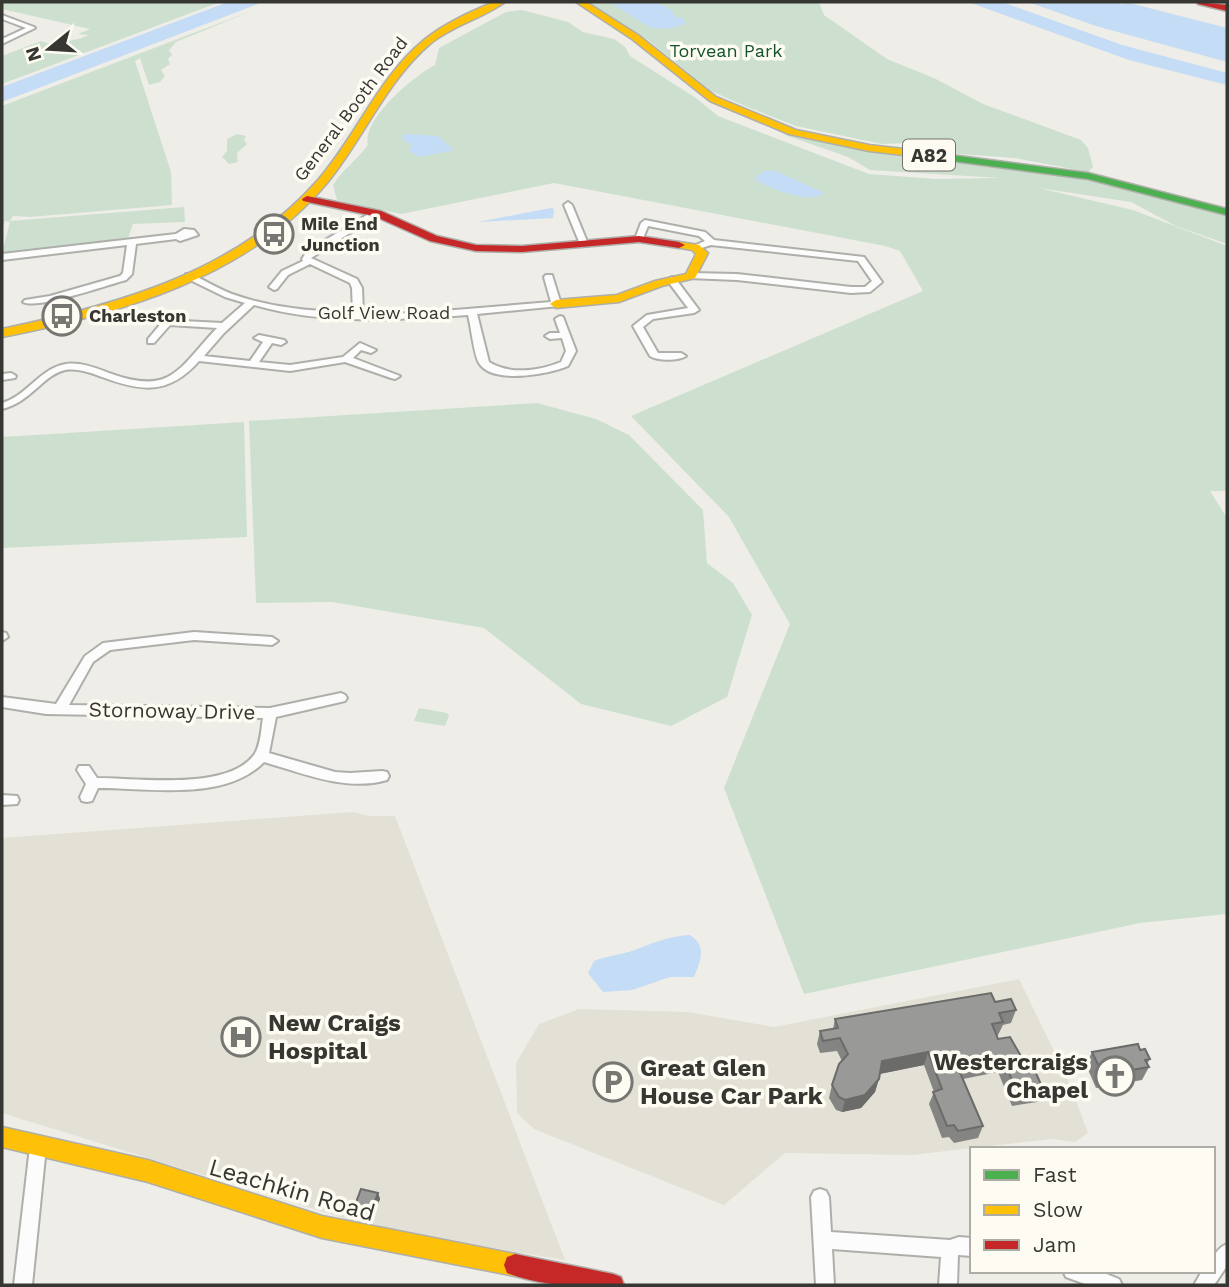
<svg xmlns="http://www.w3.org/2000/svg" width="1229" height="1287" font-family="'Work Sans',sans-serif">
	<rect width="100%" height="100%" fill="#eeede8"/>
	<g fill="#e3e1d5">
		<polygon points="353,812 369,816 395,816 565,1260 382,1230 2,1113 2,838"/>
		<polygon points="1019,979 1069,1082 1088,1133 1075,1142 1051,1139 912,1155 785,1153 724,1205 534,1129 517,1113 516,1063 539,1024 579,1009 688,1012 774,1027"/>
	</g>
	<g fill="#cde0cf">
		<path d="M 2,2 L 220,2 L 2,84 L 2,56 L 41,41 L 52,45 C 65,40 76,41 89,35 L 78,34 L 90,29 L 2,9 Z"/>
		<polygon points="585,2 819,2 824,15 887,59 936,79 983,104 1081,140 1088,148 1093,167 1088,172 1015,158 917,151 905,147 906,143 882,144 796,126 745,106 711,91 648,40"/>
		<polygon points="254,10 176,42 169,50 172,55 168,59 170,64 161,70 165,76 160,82 149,85 140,58 135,61 171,172 172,205 30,217 13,216 10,221 184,207 185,222 133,224 127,241 2,253 10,222 5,221 2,231 2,106"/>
		<path d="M 522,10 L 568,22 L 583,32 L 614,39 L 625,47 L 630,56 L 696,98 L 718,116 L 869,174 L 935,179 L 1000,178 L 870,170 L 848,157 L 782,134 L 880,153 L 1035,171 L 1102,183 L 1227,216 L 1227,244 L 1176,226 L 1131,202 L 1039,188 L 1133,210 L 1227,246 L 1227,491 L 1210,491 L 1227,518 L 1227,914 L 1140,923 L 804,994 L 724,788 L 790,624 L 729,517 L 631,416 L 923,291 L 900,251 L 885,246 L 554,183 L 401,214 L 337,200 L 333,185 C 343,169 357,160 368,145 C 362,119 414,76 435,65 L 439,48 L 506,12 Z"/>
		<polygon points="237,134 246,136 244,140 247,144 237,153 238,162 229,164 222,157 227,151 227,139"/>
		<polygon points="537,403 596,419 629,435 703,510 707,563 733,583 752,615 727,697 671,726 581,704 484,628 332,602 256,603 249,421"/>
		<polygon points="244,422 247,537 2,548 2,437"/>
		<polygon points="419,708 447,713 449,716 445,726 414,721"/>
	</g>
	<g fill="#c4dcf5">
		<polygon points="228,2 263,2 2,102 2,87"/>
		<polygon points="609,2 657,2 673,11 674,16 684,19 685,24 668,29 651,28"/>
		<polygon points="968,2 1002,2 1122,45 1227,73 1227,85 1129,60"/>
		<polygon points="1028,2 1115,2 1127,6 1119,2 1126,2 1227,28 1227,62 1096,26"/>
		<polygon points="404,134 438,136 454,150 419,157 409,151 412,144 402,140"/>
		<path d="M 764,171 L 776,171 L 824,193 C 808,205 769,188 754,179 Z"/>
		<polygon points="551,208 554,209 553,218 478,222"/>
		<path d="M 690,935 C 707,946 701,960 694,977 L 670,977 L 632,990 L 603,992 L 588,973 L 594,961 C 608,955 624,955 637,949 C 656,942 670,936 690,935 Z"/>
	</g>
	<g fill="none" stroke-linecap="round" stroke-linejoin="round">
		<g stroke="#aeaeaa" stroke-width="4">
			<g id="street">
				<polygon points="2,15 34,27 35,28 2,44 2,39 26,28 2,19"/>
				<polygon points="568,202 572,205 588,244 587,246 580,244 564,205"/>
				<path d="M 367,215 L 370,216 L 370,220 L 311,258 L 357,279 L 362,288 L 363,314 L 418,313 L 551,302 L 544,277 L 546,275 L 552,275 L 561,304 L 559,306 L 477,314 L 489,362 C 510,375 539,371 561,362 L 566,351 L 562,338 L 550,339 L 545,336 L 550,333 L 560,333 L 555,319 L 560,316 L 563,317 L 576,351 L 568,366 C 550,374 492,385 479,363 C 474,355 471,326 468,315 C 397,320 323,325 254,305 L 224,333 L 204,356 L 250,361 L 263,342 L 254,338 L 259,335 L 284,340 L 286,342 L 281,345 L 272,343 L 259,362 L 290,365 L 343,357 L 360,343 L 376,350 L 371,353 L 361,350 L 353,358 L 400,376 L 395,379 L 391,378 L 345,362 L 290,371 L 199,361 C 169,395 142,392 102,377 C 91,373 78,368 65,370 C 43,375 31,402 2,409 L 2,403 C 27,396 40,368 66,364 C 80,362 96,368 109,373 C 172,396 178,369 217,328 L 170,325 L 154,343 L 148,343 L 148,339 L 164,320 L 222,323 L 245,303 L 225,297 L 186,278 L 186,274 L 192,274 C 205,281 219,289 232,294 C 271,308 312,311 353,313 L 352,288 L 350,283 L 310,264 L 288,275 L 277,289 L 274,290 L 269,287 L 282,271 L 303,261 L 302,259 L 307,251 Z"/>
				<polygon points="645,220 705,232 714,240 864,257 882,282 870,292 851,293 737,280 688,278 686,276 691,273 737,274 851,287 865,287 872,281 858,261 711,245 695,250 691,247 705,241 699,236 648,226 642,241 636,241 635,239 641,223"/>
				<path d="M 184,229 L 194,230 L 198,235 L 180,241 L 176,239 L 136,244 L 132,274 L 126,280 C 107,285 37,310 23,302 L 25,300 L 50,296 L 120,276 L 123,273 L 127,245 L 2,260 L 2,254 L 176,234 Z"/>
				<path d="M 672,277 L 675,278 L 699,310 L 694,313 L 653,319 L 643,327 L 658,353 L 681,353 L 686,356 C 678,361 658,361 650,356 L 633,326 L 647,315 L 688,308 L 667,280 Z"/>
				<polygon points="11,373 16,376 15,378 2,380 2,374"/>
				<polygon points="2,632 6,633 8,637 2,641"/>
				<path d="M 194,632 L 272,637 L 278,641 L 272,645 L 194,640 L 110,650 L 93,662 L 69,705 L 270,708 L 341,693 L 345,695 L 347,698 L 345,701 L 276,717 L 269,753 L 335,772 L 350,773 L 382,771 L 387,772 L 389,776 L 387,780 C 345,792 303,773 264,762 C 225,802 148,788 98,788 L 92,801 L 87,802 L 82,801 L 80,797 L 86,784 L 77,770 L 79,766 L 89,766 L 97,778 C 138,778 227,791 254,755 C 261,745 261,729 263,718 L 46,714 L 2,707 L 2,697 L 56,704 L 85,656 L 103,643 Z"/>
				<polygon points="2,795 17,796 19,800 17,804 2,805"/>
				<polygon points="38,1139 44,1141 46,1147 32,1285 14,1285 30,1147 32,1141"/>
				<polygon points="820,1189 826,1191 829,1197 831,1232 950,1240 959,1237 972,1238 972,1256 958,1255 957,1285 939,1285 941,1257 832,1249 834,1285 816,1285 811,1197 814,1191"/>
				<path d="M 1227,1244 L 1227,1266 L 1214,1285 L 1194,1285 L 1202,1271 L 1213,1271 C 1213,1258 1214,1250 1227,1244 Z"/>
				<polygon points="1063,1271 1099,1271 1119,1279 1122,1285 1088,1285 1066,1277"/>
			</g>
		</g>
		<g stroke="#aeaeaa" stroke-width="3">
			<polygon id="fast" points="912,150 1088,173 1227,209 1227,215 1088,179 908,155 908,151"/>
		</g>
		<g stroke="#aeaeaa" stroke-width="3">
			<g id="slow">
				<path d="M 494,2 L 505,2 C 483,18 454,25 431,43 C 386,81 364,138 327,183 C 247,278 119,314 2,337 L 2,329 C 118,305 237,272 318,180 C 357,135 378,78 424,40 C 445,23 470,12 494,2 Z"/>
				<polygon points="576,2 586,2 638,35 716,97 796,130 869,145 912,150 917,153 912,156 869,151 789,134 710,101 632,39"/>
				<polygon points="679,242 699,245 708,253 695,278 662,286 619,302 556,308 550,304 556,300 617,295 655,281 686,274 696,254 692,250 675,247 673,245"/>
				<polygon points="2,1127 148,1160 322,1216 515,1254 523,1257 526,1265 523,1273 515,1276 322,1238 148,1182 2,1147"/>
			</g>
		</g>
		<g stroke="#aeaeaa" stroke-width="3">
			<g id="jam">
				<polygon points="1197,2 1227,5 1227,11 1198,4"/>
				<polygon points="307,196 381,211 437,236 476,245 522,246 639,236 679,242 685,245 679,248 639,242 522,252 476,251 430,241 374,216 303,201 302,199"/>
				<path d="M 515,1254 L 613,1274 L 621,1277 L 624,1285 C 586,1287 543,1287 507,1273 L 504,1265 L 507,1257 Z"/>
			</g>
		</g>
		<use href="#street" fill="#fcfcfc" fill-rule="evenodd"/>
		<use href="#fast" fill="#4caf50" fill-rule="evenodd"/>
		<use href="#slow" fill="#ffc107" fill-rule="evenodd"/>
		<use href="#jam" fill="#c62828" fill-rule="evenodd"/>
	</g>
	<g fill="#848483">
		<polygon points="995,1002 1016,1010 1011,1023 1003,1025 998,1035 997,1036 998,1039 1030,1072 1043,1089 1037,1102 1012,1106 998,1072 963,1079 983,1126 978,1138 954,1143 949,1137 942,1138 929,1104 934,1092 924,1065 880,1074 875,1092 861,1108 842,1112 836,1110 829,1098 832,1085 842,1061 837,1051 820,1053 817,1044 820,1031 833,1029 835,1019"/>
		<polygon points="1140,1050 1150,1059 1147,1064 1149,1067 1142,1080 1096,1088 1086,1065 1092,1052"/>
		<polygon points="378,1193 380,1199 371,1222 354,1219 352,1213"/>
	</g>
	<g fill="#6b6b6a">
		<polygon points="928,1052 924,1065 879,1074 882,1061"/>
		<polygon points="879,1079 875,1092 861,1108 842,1112 845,1100"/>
		<polygon points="378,1193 380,1199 371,1222 369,1216"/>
	</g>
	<g fill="#999998" stroke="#6b6b6a" stroke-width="2">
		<polygon points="991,993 995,1002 1011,999 1016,1010 999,1013 1003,1022 992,1024 998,1039 1010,1037 1030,1072 1035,1071 1043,1089 1018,1094 1003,1059 958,1068 983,1126 958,1131 954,1125 947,1126 933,1092 942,1089 928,1052 882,1061 879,1079 865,1095 845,1100 839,1097 832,1085 839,1064 848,1054 840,1038 823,1041 820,1031 838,1028 835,1019"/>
		<polygon points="1138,1044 1140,1050 1145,1049 1150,1059 1145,1060 1149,1067 1103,1075 1092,1052"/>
		<polygon points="361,1189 378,1193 369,1216 352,1213"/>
	</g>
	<defs>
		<g id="bus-ring" transform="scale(2.0125)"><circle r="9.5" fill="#fefcf2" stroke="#767672" stroke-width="1.5"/><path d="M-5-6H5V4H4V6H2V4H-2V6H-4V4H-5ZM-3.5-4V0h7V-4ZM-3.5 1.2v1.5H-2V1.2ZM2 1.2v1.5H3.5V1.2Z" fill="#767672"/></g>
		<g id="hospital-ring" transform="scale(2.0125)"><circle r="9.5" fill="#fefcf2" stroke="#767672" stroke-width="1.5"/><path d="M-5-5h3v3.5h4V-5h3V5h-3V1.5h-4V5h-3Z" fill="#767672"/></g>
		<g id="church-ring" transform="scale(2.0125)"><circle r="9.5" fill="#fefcf2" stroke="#767672" stroke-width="1.5"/><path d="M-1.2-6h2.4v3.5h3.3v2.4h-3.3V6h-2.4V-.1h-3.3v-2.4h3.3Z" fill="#767672"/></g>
		<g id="parking-ring" transform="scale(2.0125)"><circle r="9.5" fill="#fefcf2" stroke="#767672" stroke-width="1.5"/><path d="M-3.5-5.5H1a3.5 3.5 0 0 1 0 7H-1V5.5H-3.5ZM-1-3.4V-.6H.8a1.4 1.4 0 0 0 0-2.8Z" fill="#767672"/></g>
	</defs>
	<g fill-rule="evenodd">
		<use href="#bus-ring" x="274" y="234"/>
		<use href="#bus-ring" x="62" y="316"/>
		<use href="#hospital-ring" x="241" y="1037"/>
		<use href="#church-ring" x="1115" y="1076"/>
		<use href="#parking-ring" x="613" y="1082"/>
	</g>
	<g text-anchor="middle" stroke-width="7" stroke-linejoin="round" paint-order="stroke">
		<g font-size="18" fill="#13522e" stroke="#fefcf2">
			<text x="726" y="57">Torvean Park</text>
		</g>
		<g font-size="18" fill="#363632" stroke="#fefcf2">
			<text transform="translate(351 109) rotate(-53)" y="6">General Booth Road</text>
			<text x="384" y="319">Golf View Road</text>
		</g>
		<g font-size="18" font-weight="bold" fill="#363632" stroke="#fefcf2" text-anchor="start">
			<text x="301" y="230">Mile End<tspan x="301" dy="21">Junction</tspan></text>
			<text x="89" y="322">Charleston</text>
		</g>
		<rect fill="#fefcf2" stroke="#72716c" stroke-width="2" x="903" y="139.5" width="52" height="31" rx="5"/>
		<g font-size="19" font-weight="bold" fill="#363632">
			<text x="929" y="162">A82</text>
		</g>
		<g font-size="21" fill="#363632" stroke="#fefcf2">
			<text transform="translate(172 711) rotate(1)" y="7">Stornoway Drive</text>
		</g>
		<g font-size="24" font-weight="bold" fill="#363632" stroke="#fefcf2" text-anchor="start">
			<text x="268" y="1031">New Craigs<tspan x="268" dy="28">Hospital</tspan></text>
			<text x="1088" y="1070" text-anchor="end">Westercraigs<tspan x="1088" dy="28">Chapel</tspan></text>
			<text x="640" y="1076">Great Glen<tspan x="640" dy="28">House Car Park</tspan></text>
		</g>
		<g font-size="24" fill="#363632" stroke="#fefcf2">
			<text transform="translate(292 1190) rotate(16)" y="8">Leachkin Road</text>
		</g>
	</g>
	<rect width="1229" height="1287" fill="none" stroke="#363632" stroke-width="7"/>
	<rect x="970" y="1147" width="245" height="126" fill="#fefcf2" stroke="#aeada5" stroke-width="2"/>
	<rect x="984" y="1170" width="35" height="10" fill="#4caf50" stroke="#aeada5" stroke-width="2"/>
	<text x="1033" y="1182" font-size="21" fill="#363632">Fast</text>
	<rect x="984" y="1205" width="35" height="10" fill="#ffc107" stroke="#aeada5" stroke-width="2"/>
	<text x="1033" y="1217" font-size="21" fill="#363632">Slow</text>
	<rect x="984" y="1240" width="35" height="10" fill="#c62828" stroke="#aeada5" stroke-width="2"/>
	<text x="1033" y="1252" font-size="21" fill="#363632">Jam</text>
	<g transform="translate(49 49) rotate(252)" stroke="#fefcf2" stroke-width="5" paint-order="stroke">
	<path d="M0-5L12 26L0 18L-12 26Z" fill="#363632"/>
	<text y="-10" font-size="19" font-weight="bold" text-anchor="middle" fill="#363632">N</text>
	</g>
</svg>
